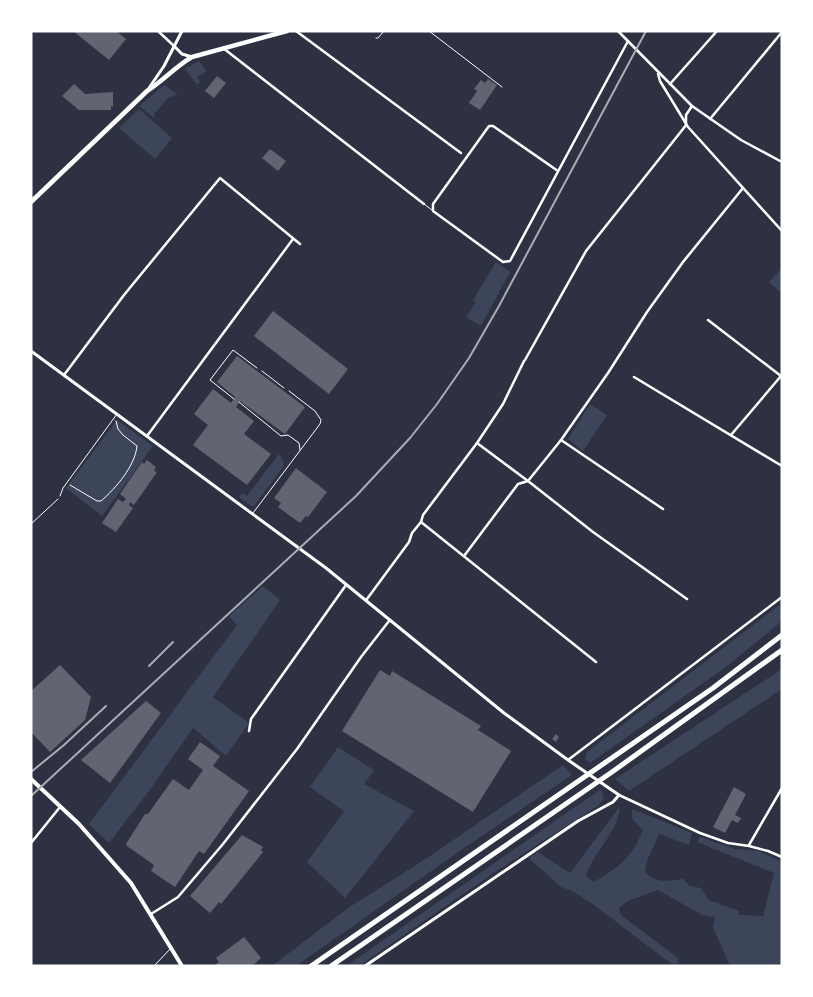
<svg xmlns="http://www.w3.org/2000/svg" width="813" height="997" font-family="'PT Sans Narrow',sans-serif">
	<rect width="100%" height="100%" fill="#2d3142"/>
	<g fill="#3c4559">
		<polygon points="199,61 207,71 197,77 200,82 197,85 185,69"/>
		<polygon points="164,85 178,94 168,98 154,114 155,119 139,106"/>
		<polygon points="139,109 172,138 155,159 119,128"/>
		<polygon points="496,262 510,272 481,326 466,317 476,302 473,300"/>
		<polygon points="782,268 782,294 769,282"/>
		<polygon points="590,404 607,415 583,451 568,439"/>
		<polygon points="117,420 153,446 102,516 66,488"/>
		<polygon points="279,454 284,462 283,467 254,506 251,506 239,497 242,493 247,496"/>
		<polygon points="263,586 280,600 213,697 249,723 226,756 193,728 149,791 109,843 89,824 237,625 229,616"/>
		<polygon points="782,603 782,621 726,667 590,763 585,759 587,752"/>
		<polygon points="782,669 782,689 629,791 615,779"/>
		<polygon points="338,747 374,770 364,784 414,811 345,898 307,862 344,811 310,787"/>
		<polygon points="563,765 572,775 467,846 296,966 272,966 348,908 427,858"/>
		<polygon points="601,789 604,798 599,805 495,872 359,966 346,966"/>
		<path d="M 620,806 C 620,830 593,852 586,876 L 594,882 C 620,866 631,859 643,830 L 632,819 L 632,809 L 692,833 L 689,845 L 659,834 L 647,861 L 645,871 C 654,884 669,881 683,879 L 690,886 L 701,888 L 709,900 L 739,911 L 739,915 L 763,916 L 774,873 L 697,842 L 700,837 L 735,849 L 758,851 L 782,862 L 782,966 L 730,966 L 713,927 L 715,917 L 702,915 L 658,890 L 628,901 L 619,908 L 621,915 L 678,958 L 678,963 L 673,965 L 590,902 L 572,891 L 561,887 L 529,858 L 538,852 L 570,873 Z"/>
	</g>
	<g fill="#626471">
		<polygon points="73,31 116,31 126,39 109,60"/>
		<polygon points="217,76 226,83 214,98 205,91"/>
		<polygon points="488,79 497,85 480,110 469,103 477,91 474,89 481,80 485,83"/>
		<polygon points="74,84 85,94 113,92 113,107 111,106 111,110 79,110 62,96"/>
		<polygon points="270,149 286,161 278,171 262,158"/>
		<polygon points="273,311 348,369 329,394 254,336"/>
		<polygon points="237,356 305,407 285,434 240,401 236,407 254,421 244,434 271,454 247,485 193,445 208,425 194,414 213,389 231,403 235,397 217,382"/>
		<polygon points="147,460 156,467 154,471 157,472 134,505 130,502 129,505 133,508 116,532 102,523 118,499 123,502 126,499 120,494 142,462 144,464"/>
		<polygon points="296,468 327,492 308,517 306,516 300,523 278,507 281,503 274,498"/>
		<polygon points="60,665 91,697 85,720 50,752 31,732 31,691"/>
		<polygon points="380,670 390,676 392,671 481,726 478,730 511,751 473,812 342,731"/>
		<polygon points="146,701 161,713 110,783 81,760"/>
		<polygon points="556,734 559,737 556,742 552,739"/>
		<polygon points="200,742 220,756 213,766 249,791 204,854 199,851 175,887 151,871 154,865 127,846 126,844 145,814 148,814 173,779 189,790 203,770 188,759"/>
		<polygon points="734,787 746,794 735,815 741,818 738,823 732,820 725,833 713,827"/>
		<polygon points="242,835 263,847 261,850 263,852 221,904 219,902 210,913 190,896"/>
		<polygon points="244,937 261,958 252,966 214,966 219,962 216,958"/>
	</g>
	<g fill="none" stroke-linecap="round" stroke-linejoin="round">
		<g stroke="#fff" stroke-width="1">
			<path d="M 70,485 L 97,501 L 101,501 C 116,488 135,466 137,446 L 123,435 L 118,429 L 116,421"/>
			<polyline points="31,524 58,499"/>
		</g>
		<g stroke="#fff" stroke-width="1">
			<polyline points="429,31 502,87"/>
			<polyline points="376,38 378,38 384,31"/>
			<polyline points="424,204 432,210"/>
			<polyline points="262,371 284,388"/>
			<polyline points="234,399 210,380 233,350 257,368"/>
			<polyline points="239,402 281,436 288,435 299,443 300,450"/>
			<polyline points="60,496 63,488 117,414"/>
			<polyline points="253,513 320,424 321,420 315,411 289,391"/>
			<polyline points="154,966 171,948"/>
		</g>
		<g stroke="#fff" stroke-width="2.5">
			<polyline points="158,31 174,46"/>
			<polyline points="296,31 461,153"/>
			<polyline points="618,31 692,106 741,140 782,162"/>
			<polyline points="223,48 424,204"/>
			<polyline points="658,74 660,81 688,127 782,231"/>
			<polyline points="670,84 717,31"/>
			<polyline points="710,119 782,32"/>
			<polyline points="558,171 493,126 489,126 433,204 433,211 503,262 510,261 628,41"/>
			<polyline points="708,320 781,376 731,435"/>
			<polyline points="525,360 586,251 683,129 686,125 686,115 692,106"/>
			<polyline points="524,361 503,404 477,443 528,481 593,532 687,599"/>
			<polyline points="64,375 124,295 220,178 300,244"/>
			<polyline points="634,377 782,466"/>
			<polyline points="147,436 293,239"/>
			<polyline points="561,440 663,509"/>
			<polyline points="421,522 423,515 477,443"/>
			<polyline points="464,556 518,484 528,481 561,440 608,373 647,312 683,262 743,188"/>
			<polyline points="367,599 409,542 412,533 421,522 596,662"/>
			<polyline points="249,731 251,719 346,585"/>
			<polyline points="568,760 782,597"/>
			<polyline points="619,795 700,833 728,843 749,846 768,851 782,857"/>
			<polyline points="31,843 60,807"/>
			<polyline points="749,845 782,788"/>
			<polyline points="151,914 178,897 223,844 297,749 361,657 389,621"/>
		</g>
		<g stroke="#fff" stroke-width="3">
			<polyline points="174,46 182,54 192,57"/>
			<polyline points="149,88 164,66 182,31"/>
			<polyline points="31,351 326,568 504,713 568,760 619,795 613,802 578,821 365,966"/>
		</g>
		<polyline stroke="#fff" stroke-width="4" points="31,779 79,824 131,883 182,966"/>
		<path stroke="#fff" stroke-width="4.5" d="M 31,202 L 147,91 C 163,81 176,66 192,57 L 287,31"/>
		<g stroke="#fff" stroke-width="5">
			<polyline points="311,966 713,688 782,635"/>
			<polyline points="331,966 612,772 782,650"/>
		</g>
		<g stroke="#abadb3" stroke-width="2">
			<polyline points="149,666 173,642"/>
			<polyline points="31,772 64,745 106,706"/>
			<polyline points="31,796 356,496 410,438 437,404 469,358 499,306 646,31"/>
		</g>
	</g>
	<rect width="813" height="997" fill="none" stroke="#ffffff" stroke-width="65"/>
</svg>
